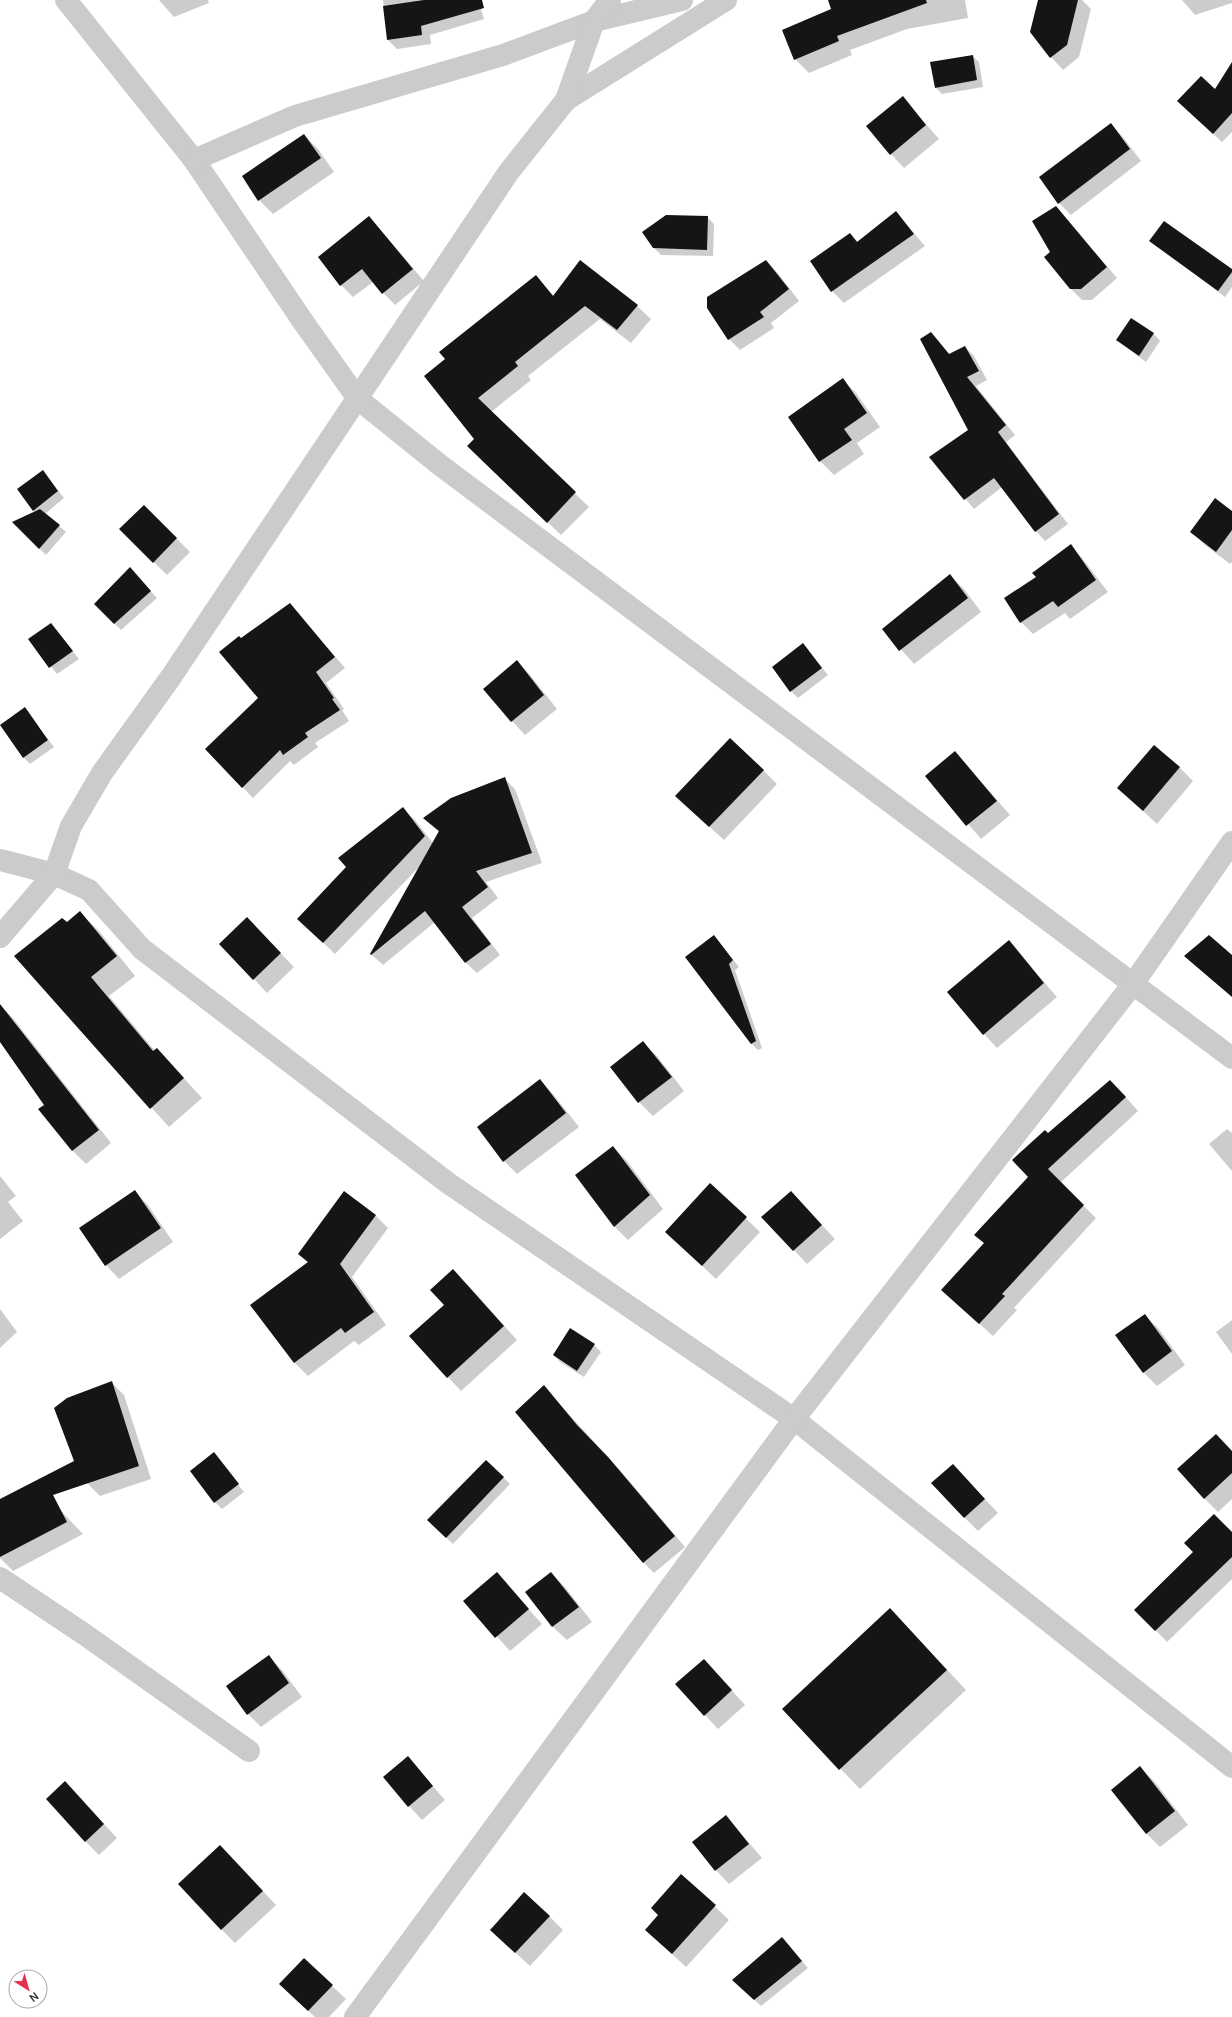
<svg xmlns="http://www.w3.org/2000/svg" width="1232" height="2017" font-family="Manrope,sans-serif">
	<rect width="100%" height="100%" fill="#fff"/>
	<g fill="#0003">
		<polygon points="159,0 208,0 209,3 174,17"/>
		<polygon points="383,0 478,0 484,19 430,35 431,44 397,49 388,40"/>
		<polygon points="829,0 965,0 968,18 907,29 850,50 852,55 809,73 795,59 833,10"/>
		<polygon points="1039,0 1082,0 1091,9 1079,57 1063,70 1051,57 1031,31"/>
		<polygon points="1182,0 1232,0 1232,3 1195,15"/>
		<polygon points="972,56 979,62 983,87 942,94 936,88"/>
		<polygon points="1232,64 1232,132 1222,142 1187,110 1215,90"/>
		<polygon points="903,98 939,139 904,168 891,154"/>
		<polygon points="1111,124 1122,136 1141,161 1071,215 1059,203 1040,177"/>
		<polygon points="304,135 318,149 334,172 273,214 259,200"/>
		<polygon points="1056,207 1117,278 1092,300 1082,300 1071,289 1052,252"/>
		<polygon points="896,212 925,246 844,303 832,291 811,261 850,234 858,242"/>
		<polygon points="369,217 424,281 395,305 373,282 353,297 341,285 319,257"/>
		<polygon points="707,217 714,224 713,256 661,255 654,248"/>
		<polygon points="1151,241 1232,270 1232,287 1225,297"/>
		<polygon points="766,261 777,272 799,301 771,323 774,328 740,350 729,339"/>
		<polygon points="536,277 554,296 637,306 651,319 631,343 600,319 528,376 531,380 491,412 589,507 561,535 482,460 446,359"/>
		<polygon points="1131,319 1154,334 1160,341 1146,362 1117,340"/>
		<polygon points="931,333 950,355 965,347 974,356 987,380 976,386 1015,435 1006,442 1068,524 1045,541 1036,531 1002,487 974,509 931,457 969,430"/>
		<polygon points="843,380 856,393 880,427 857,443 864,454 834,475 820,461"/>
		<polygon points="43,471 64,498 45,514 66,532 46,555 14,523 35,512 18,489"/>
		<polygon points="144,506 190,552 167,575 120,529"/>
		<polygon points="1232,512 1232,562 1230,564 1205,545 1191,532"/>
		<polygon points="1070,546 1082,558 1108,592 1070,619 1065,613 1033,634 1021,622 1037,577"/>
		<polygon points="136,575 157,598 121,630 95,604"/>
		<polygon points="950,576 964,589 981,612 914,664 883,629"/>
		<polygon points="290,604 345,668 326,683 344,709 342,710 349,721 315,743 318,747 294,765 290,761 253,798 206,749 259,698 241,639"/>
		<polygon points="51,624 79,659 57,674 30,640"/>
		<polygon points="803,644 828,675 798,698 791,691"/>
		<polygon points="517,661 530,675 557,709 525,735 512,721"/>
		<polygon points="24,708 54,747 30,764 24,758"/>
		<polygon points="955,752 1010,815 981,839 927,776"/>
		<polygon points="1179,767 1193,781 1157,824 1118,788"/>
		<polygon points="763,770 777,784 724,840 690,809"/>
		<polygon points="504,778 515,789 542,863 486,882 498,898 472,918 500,955 477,973 466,963 435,922 383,965 371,954 420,866 335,954 310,930 403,808 415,820 433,843 439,832 424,819"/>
		<polygon points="80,913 99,931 135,976 109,996 155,1051 157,1049 202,1098 169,1127 15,956 67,923"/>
		<polygon points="260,932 294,967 267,993 254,979"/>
		<polygon points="714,936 739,967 735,970 762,1048 758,1050 751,1043"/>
		<polygon points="1009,942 1057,997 997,1048 984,1034"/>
		<polygon points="0,1005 12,1017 111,1143 86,1164 73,1151 40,1110 45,1106 0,1041"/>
		<polygon points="643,1043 657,1056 684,1091 653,1116 639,1102 612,1067"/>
		<polygon points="540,1080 553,1094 579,1127 517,1174 504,1161"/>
		<polygon points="1123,1094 1138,1111 1060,1183 1096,1218 1014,1308 1017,1310 993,1336 955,1302 985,1244 976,1235 1029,1176 1048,1135"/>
		<polygon points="1227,1129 1232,1133 1232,1171 1209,1144"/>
		<polygon points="613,1147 627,1161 663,1209 628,1240 615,1227 576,1175"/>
		<polygon points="0,1176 16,1196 8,1202 23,1221 0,1239"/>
		<polygon points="710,1184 760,1232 716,1279 680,1245"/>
		<polygon points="134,1191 148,1205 173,1242 119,1279 106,1265"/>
		<polygon points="791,1192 835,1239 807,1264 763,1217"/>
		<polygon points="375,1215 388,1228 352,1277 386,1325 359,1345 354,1341 308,1376 295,1363 251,1305 308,1263 299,1254"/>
		<polygon points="467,1284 517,1340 461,1391 448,1377"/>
		<polygon points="0,1309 17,1332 0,1348"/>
		<polygon points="1144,1315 1158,1328 1185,1365 1157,1386 1143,1372"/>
		<polygon points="1232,1320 1232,1354 1216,1332"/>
		<polygon points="594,1345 601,1352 584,1377 560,1362 554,1355"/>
		<polygon points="112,1383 124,1395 151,1479 100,1496 87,1483 75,1462"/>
		<polygon points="544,1387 619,1469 685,1547 654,1573 643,1562"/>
		<polygon points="1232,1452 1232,1499 1218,1512 1204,1498"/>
		<polygon points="214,1454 244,1492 222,1509 215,1502"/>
		<polygon points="486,1461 510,1484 453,1544 435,1527"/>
		<polygon points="966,1479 998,1513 978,1531 964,1517"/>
		<polygon points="48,1497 83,1534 13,1571 0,1558 0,1501"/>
		<polygon points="1232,1533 1232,1579 1167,1642 1136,1610"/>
		<polygon points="551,1573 565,1587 592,1622 567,1640 553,1627 527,1593"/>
		<polygon points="497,1574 542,1624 510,1651 465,1601"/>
		<polygon points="910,1630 966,1690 860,1789 783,1709"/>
		<polygon points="268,1656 282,1670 302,1697 261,1727 248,1714"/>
		<polygon points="717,1674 745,1705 718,1729 705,1715"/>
		<polygon points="408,1758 445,1800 422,1820 409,1806"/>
		<polygon points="1140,1768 1154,1781 1188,1825 1160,1847 1147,1834 1112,1790"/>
		<polygon points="78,1796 117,1838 99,1855 85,1841"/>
		<polygon points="726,1816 762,1858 729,1884 716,1870"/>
		<polygon points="234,1860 276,1905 235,1943 221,1929"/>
		<polygon points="682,1875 729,1920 686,1967 646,1930 660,1916"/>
		<polygon points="549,1916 563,1930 530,1966 491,1930"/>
		<polygon points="782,1938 808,1968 761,2006 740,1986"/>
		<polygon points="332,1986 346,1999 329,2017 315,2017 294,1998"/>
	</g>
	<g fill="#151515">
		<polygon points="424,0 482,0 484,8 421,26 422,35 387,40 383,6"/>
		<polygon points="828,0 926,0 927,3 837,36 839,41 794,60 782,30 831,9"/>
		<polygon points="1038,0 1078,0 1067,45 1050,58 1030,32"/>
		<polygon points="973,55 977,80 935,88 930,62"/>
		<polygon points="1232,62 1232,113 1213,134 1177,101 1201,76 1215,89"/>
		<polygon points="903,96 926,125 890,155 866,126"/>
		<polygon points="1111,123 1130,149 1058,204 1039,177"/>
		<polygon points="304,134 321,158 258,201 242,176"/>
		<polygon points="1056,206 1107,267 1081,289 1070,289 1044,257 1050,252 1032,221"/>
		<polygon points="896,211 914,234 831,292 810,261 850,233 857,242"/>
		<polygon points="666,215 708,216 707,250 653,248 642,232"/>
		<polygon points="369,216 413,269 382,294 362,269 340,286 318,257"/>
		<polygon points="1164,221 1232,269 1232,272 1218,291 1149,241"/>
		<polygon points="580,260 638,305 617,330 585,306 515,362 518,366 478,398 576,492 547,523 467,446 474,439 424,376 445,359 439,352 536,275 553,296"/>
		<polygon points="766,260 789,289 760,312 764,317 728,340 707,308 707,297"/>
		<polygon points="1131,318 1154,333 1139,356 1116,340"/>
		<polygon points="931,332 949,354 965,346 979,371 967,377 1006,425 998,432 1059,514 1035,532 994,478 964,500 929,457 968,430 920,339"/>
		<polygon points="843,378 867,413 844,429 852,440 819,462 788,417"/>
		<polygon points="43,470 58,491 33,511 17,489"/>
		<polygon points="1215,498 1232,511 1232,530 1216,552 1190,532"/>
		<polygon points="144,505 177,538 153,563 119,529"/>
		<polygon points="40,509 60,525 39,549 12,522"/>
		<polygon points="1071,544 1096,580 1058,607 1053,601 1020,623 1004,598 1036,577 1032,573"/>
		<polygon points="130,567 151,591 114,624 94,604"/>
		<polygon points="950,574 968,598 899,651 882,629"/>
		<polygon points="290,603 335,657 316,672 334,698 332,699 340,710 305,733 308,737 283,755 280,750 242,788 205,749 258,698 219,652 239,636 241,638"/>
		<polygon points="51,623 73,651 49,668 28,639"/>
		<polygon points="803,643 822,668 790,692 772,667"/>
		<polygon points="517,660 544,695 511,722 483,689"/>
		<polygon points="25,707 48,740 23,758 0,725"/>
		<polygon points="730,738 764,770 709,827 675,796"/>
		<polygon points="1154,745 1180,767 1143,811 1117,788"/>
		<polygon points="955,751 997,801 966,826 925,776"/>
		<polygon points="505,777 532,853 476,871 488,887 462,907 491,944 465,963 425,911 371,955 370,954 439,831 423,818 451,798"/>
		<polygon points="403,807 425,836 323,943 297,919 346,867 338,858"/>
		<polygon points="80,911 117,956 91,977 153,1051 157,1048 184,1078 150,1109 14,956 62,918 67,922"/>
		<polygon points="247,917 281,953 253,980 219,944"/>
		<polygon points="714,935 733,960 729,964 756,1041 751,1044 685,957"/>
		<polygon points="1209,935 1232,955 1232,997 1184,956"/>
		<polygon points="1009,940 1044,983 983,1035 947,992"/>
		<polygon points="0,1004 99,1130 72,1151 38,1109 44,1105 0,1042"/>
		<polygon points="643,1041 672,1077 638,1103 610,1067"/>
		<polygon points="540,1079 566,1113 503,1162 477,1127"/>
		<polygon points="1110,1080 1126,1097 1048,1169 1084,1205 1002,1294 1005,1296 979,1324 941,1290 984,1243 974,1235 1028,1177 1012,1160 1045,1130 1048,1133"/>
		<polygon points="613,1146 650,1195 614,1227 575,1175"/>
		<polygon points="710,1183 747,1217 702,1266 665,1232"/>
		<polygon points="135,1190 161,1228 105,1266 79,1228"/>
		<polygon points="344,1191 376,1215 340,1264 374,1312 345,1333 341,1328 294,1363 250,1305 308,1262 298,1254"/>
		<polygon points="791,1191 822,1225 793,1251 761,1217"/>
		<polygon points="453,1269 504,1326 447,1378 409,1336 444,1305 430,1290"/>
		<polygon points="1145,1314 1172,1351 1143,1373 1115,1335"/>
		<polygon points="570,1328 595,1344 577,1371 553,1355"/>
		<polygon points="112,1381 139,1466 53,1495 67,1522 0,1557 0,1499 74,1461 54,1408 67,1398"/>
		<polygon points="544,1385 577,1425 608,1457 675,1536 643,1563 515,1412"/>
		<polygon points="1216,1434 1232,1451 1232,1473 1204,1499 1177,1469"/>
		<polygon points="214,1452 239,1484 214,1503 190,1471"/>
		<polygon points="486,1460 504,1477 446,1538 427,1520"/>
		<polygon points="953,1464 985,1499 964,1518 931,1483"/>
		<polygon points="1214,1514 1232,1532 1232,1557 1155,1631 1134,1610 1193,1552 1184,1543"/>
		<polygon points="497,1572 529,1609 495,1638 463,1601"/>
		<polygon points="551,1572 579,1607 552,1627 525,1592"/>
		<polygon points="890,1608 947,1670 839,1770 782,1709"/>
		<polygon points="269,1655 289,1683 247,1715 226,1686"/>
		<polygon points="704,1659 732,1690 704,1716 675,1684"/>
		<polygon points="408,1756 433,1786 408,1807 383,1777"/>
		<polygon points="1140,1766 1175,1811 1146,1834 1111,1790"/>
		<polygon points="65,1781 104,1824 85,1842 46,1799"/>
		<polygon points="726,1815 749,1844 715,1871 692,1842"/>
		<polygon points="220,1845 263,1891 221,1930 178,1884"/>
		<polygon points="681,1874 716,1905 672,1954 645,1930 658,1915 651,1908"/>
		<polygon points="524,1892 550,1916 515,1953 490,1930"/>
		<polygon points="782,1937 802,1961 754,2000 732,1980"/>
		<polygon points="304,1958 333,1985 308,2011 279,1984"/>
	</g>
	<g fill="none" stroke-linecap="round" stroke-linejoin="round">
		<g stroke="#cbcbcb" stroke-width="22">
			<polyline points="66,0 194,160 304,323 358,399 440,465 1232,1058"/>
			<polyline points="566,100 726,0"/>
			<polyline points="194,160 295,116 503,55 594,21 682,0"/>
			<polyline points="0,860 54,874 89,890 142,949 448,1183 794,1419 1232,1767"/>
			<polyline points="0,937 54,874 71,826 102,773 171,677 508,173 566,100 594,21 610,0"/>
			<polyline points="0,1578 84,1634 249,1751"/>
			<polyline points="355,2017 794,1419 1133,984 1232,842"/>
		</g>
	</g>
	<g transform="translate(28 1989) rotate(143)"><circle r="19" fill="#ffffff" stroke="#ababab"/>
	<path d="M0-3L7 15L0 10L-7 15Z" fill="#e62f4e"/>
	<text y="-6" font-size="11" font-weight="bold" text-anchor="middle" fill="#2e2e2e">N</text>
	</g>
</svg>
